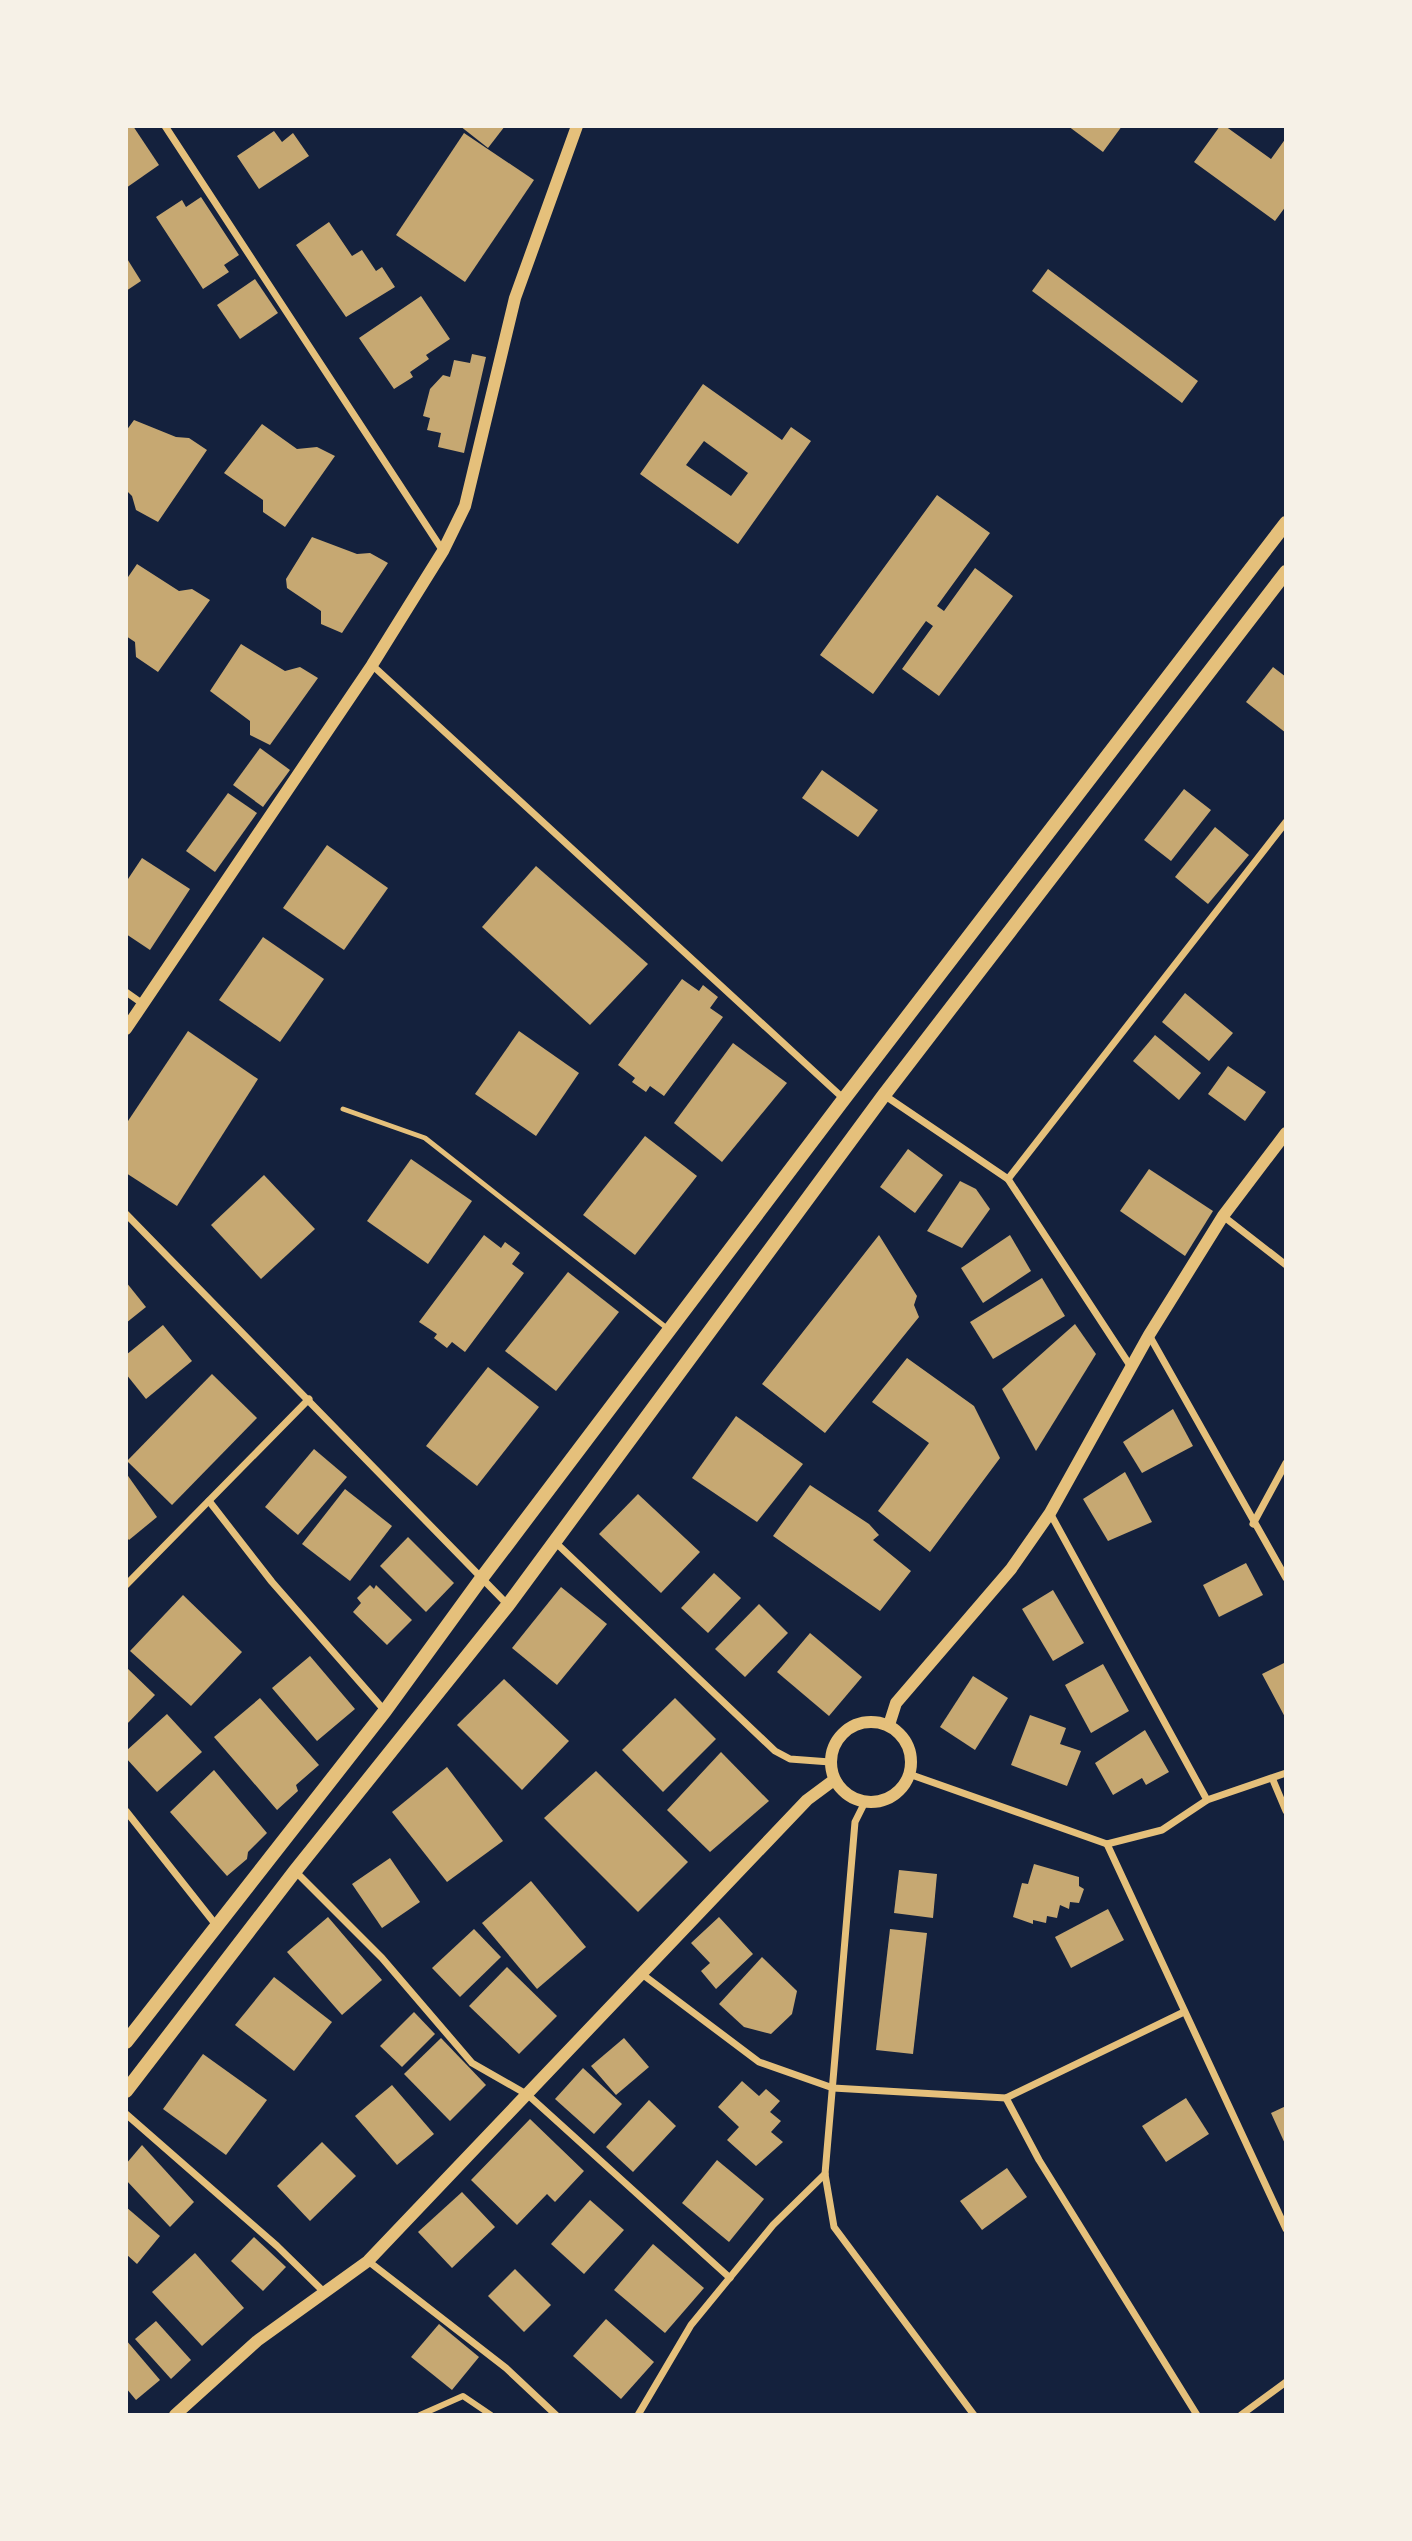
<svg xmlns="http://www.w3.org/2000/svg" width="1412" height="2541" font-family="Rubik,sans-serif">
	<rect width="100%" height="100%" fill="#14213d"/>
	<g fill="#c6a872" fill-rule="evenodd">
		<polygon points="126,126 133,126 159,165 126,188"/>
		<polygon points="460,126 505,126 488,148"/>
		<polygon points="1068,126 1122,126 1103,152"/>
		<polygon points="1220,126 1225,126 1271,159 1286,138 1286,206 1275,221 1194,162"/>
		<polygon points="274,131 282,142 293,133 309,156 259,189 237,156"/>
		<polygon points="464,133 534,180 465,282 396,235"/>
		<polygon points="201,197 239,255 224,265 229,272 203,289 156,217 182,200 186,207"/>
		<polygon points="329,222 352,256 362,250 376,271 382,267 395,287 346,317 296,245"/>
		<polygon points="126,257 141,281 126,291"/>
		<polygon points="1048,269 1198,381 1182,403 1032,291"/>
		<polygon points="255,279 278,313 240,339 217,305"/>
		<polygon points="421,296 450,339 426,355 429,359 410,372 413,377 394,389 359,338"/>
		<polygon points="472,354 486,357 464,453 438,447 441,433 427,430 430,418 423,416 430,389 443,375 450,377 454,360 470,363"/>
		<path d="M 703,384 L 782,440 L 791,427 L 811,441 L 738,544 L 640,474 ZM 704,441 L 748,473 L 731,496 L 686,465 Z"/>
		<polygon points="134,420 176,437 189,438 207,450 158,522 136,510 132,496 126,490 126,431"/>
		<polygon points="262,424 297,449 317,447 335,456 285,527 263,512 263,500 224,473"/>
		<polygon points="937,495 990,533 937,606 944,611 975,568 1013,596 939,696 902,669 933,626 926,621 873,694 820,655"/>
		<polygon points="312,537 357,554 370,553 388,563 342,633 321,624 321,611 287,588 286,579"/>
		<polygon points="137,564 179,591 192,589 210,600 158,672 136,657 135,642 126,636 126,580"/>
		<polygon points="241,644 285,671 300,667 318,678 270,745 250,735 250,721 210,691"/>
		<polygon points="1273,667 1286,677 1286,733 1246,702"/>
		<polygon points="260,748 290,770 263,807 233,785"/>
		<polygon points="822,770 878,810 858,837 802,798"/>
		<polygon points="1184,789 1211,810 1171,861 1144,840"/>
		<polygon points="228,793 257,813 215,872 186,851"/>
		<polygon points="1215,827 1249,855 1208,904 1175,877"/>
		<polygon points="327,845 388,888 344,950 283,908"/>
		<polygon points="142,858 190,889 150,950 126,934 126,882"/>
		<polygon points="536,866 648,964 590,1025 482,927"/>
		<polygon points="263,937 324,979 280,1042 219,1000"/>
		<polygon points="682,979 699,991 703,985 718,997 710,1008 723,1017 664,1096 650,1086 646,1092 632,1082 635,1078 618,1065"/>
		<polygon points="1185,993 1233,1033 1209,1061 1162,1022"/>
		<polygon points="188,1031 258,1079 177,1206 126,1173 126,1124"/>
		<polygon points="519,1031 579,1073 536,1136 475,1094"/>
		<polygon points="1155,1035 1201,1073 1179,1100 1133,1061"/>
		<polygon points="733,1043 787,1083 722,1162 674,1123"/>
		<polygon points="1228,1066 1266,1092 1245,1121 1208,1094"/>
		<polygon points="645,1136 697,1176 635,1255 583,1215"/>
		<polygon points="908,1149 943,1175 915,1213 880,1187"/>
		<polygon points="411,1159 472,1201 428,1264 367,1221"/>
		<polygon points="1149,1169 1213,1211 1185,1256 1120,1211"/>
		<polygon points="264,1175 315,1229 261,1279 211,1225"/>
		<polygon points="960,1181 976,1189 990,1209 962,1248 927,1231"/>
		<polygon points="484,1235 501,1248 505,1242 520,1253 512,1264 524,1273 465,1352 452,1342 447,1348 434,1338 437,1334 419,1322"/>
		<polygon points="879,1235 917,1296 914,1305 919,1317 825,1433 762,1384"/>
		<polygon points="1010,1235 1031,1271 983,1303 961,1268"/>
		<polygon points="568,1272 619,1312 556,1391 505,1351"/>
		<polygon points="1042,1278 1065,1316 993,1359 970,1322"/>
		<polygon points="126,1282 146,1307 126,1323"/>
		<polygon points="1075,1324 1096,1354 1036,1451 1002,1389"/>
		<polygon points="163,1325 192,1361 146,1399 126,1374 126,1355"/>
		<polygon points="907,1358 974,1406 1000,1458 930,1552 878,1511 929,1443 872,1402"/>
		<polygon points="488,1367 539,1407 477,1486 426,1446"/>
		<polygon points="212,1374 257,1418 172,1505 127,1461"/>
		<polygon points="1173,1409 1193,1446 1142,1473 1123,1442"/>
		<polygon points="736,1416 803,1464 757,1522 692,1478"/>
		<polygon points="314,1449 347,1477 298,1535 265,1507"/>
		<polygon points="1125,1472 1152,1522 1108,1541 1083,1499"/>
		<polygon points="126,1473 157,1517 129,1540 126,1537"/>
		<polygon points="810,1485 869,1524 879,1535 873,1540 911,1571 880,1611 773,1536"/>
		<polygon points="345,1489 392,1526 350,1581 302,1544"/>
		<polygon points="638,1494 700,1552 661,1593 599,1534"/>
		<polygon points="408,1537 454,1583 426,1612 380,1566"/>
		<polygon points="1246,1563 1263,1595 1219,1617 1203,1585"/>
		<polygon points="714,1573 741,1598 708,1633 681,1608"/>
		<polygon points="370,1585 374,1589 376,1585 412,1620 387,1645 353,1612 361,1603 357,1598"/>
		<polygon points="561,1587 607,1624 557,1685 512,1648"/>
		<polygon points="1053,1590 1084,1643 1053,1661 1022,1609"/>
		<polygon points="183,1595 242,1652 191,1706 130,1651"/>
		<polygon points="759,1604 788,1633 745,1677 715,1649"/>
		<polygon points="810,1633 862,1677 829,1716 777,1672"/>
		<polygon points="310,1656 355,1709 317,1741 272,1688"/>
		<polygon points="1286,1662 1286,1719 1262,1674"/>
		<polygon points="1103,1664 1129,1711 1091,1733 1065,1685"/>
		<polygon points="126,1667 155,1695 126,1725"/>
		<polygon points="973,1676 1008,1698 975,1750 940,1727"/>
		<polygon points="504,1679 569,1741 522,1790 457,1725"/>
		<polygon points="260,1698 319,1765 296,1785 298,1791 277,1810 214,1737"/>
		<polygon points="675,1698 716,1739 663,1792 622,1750"/>
		<polygon points="167,1714 202,1752 157,1792 126,1758 126,1751"/>
		<polygon points="1030,1715 1066,1728 1060,1744 1081,1751 1067,1786 1011,1765"/>
		<polygon points="1145,1730 1169,1772 1146,1785 1142,1778 1113,1795 1095,1763"/>
		<polygon points="721,1752 769,1801 710,1852 667,1810"/>
		<polygon points="447,1767 503,1841 447,1882 392,1812"/>
		<polygon points="214,1770 267,1833 248,1852 247,1859 227,1876 170,1812"/>
		<polygon points="596,1771 688,1862 638,1912 544,1818"/>
		<polygon points="390,1858 420,1902 382,1928 352,1884"/>
		<polygon points="1034,1864 1079,1877 1079,1886 1084,1889 1079,1903 1070,1902 1069,1909 1060,1905 1057,1918 1047,1916 1046,1923 1033,1920 1033,1924 1013,1917 1022,1883 1028,1884"/>
		<polygon points="899,1870 937,1874 933,1918 894,1913"/>
		<polygon points="531,1881 586,1947 537,1989 482,1923"/>
		<polygon points="1108,1909 1124,1940 1071,1968 1055,1937"/>
		<polygon points="328,1917 382,1980 342,2015 287,1952"/>
		<polygon points="719,1917 753,1954 716,1989 701,1971 710,1963 691,1943"/>
		<polygon points="474,1929 501,1957 460,1997 432,1968"/>
		<polygon points="890,1929 927,1933 913,2054 876,2050"/>
		<polygon points="762,1957 797,1991 792,2014 771,2034 744,2027 719,2004"/>
		<polygon points="507,1967 557,2016 519,2054 469,2006"/>
		<polygon points="274,1977 332,2022 294,2071 235,2025"/>
		<polygon points="414,2012 435,2034 402,2067 380,2046"/>
		<polygon points="441,2038 486,2085 450,2121 404,2074"/>
		<polygon points="624,2038 649,2067 616,2095 591,2066"/>
		<polygon points="203,2054 267,2100 226,2155 163,2109"/>
		<polygon points="583,2068 622,2104 594,2134 555,2099"/>
		<polygon points="742,2081 759,2096 766,2089 780,2101 770,2112 781,2121 771,2132 783,2142 756,2166 727,2140 739,2127 718,2107"/>
		<polygon points="392,2085 434,2134 397,2165 355,2116"/>
		<polygon points="1186,2098 1209,2134 1166,2162 1142,2126"/>
		<polygon points="649,2100 676,2126 633,2172 606,2147"/>
		<polygon points="1286,2106 1286,2146 1271,2113"/>
		<polygon points="530,2119 584,2171 555,2202 547,2194 517,2225 471,2180"/>
		<polygon points="322,2142 356,2176 310,2221 277,2186"/>
		<polygon points="142,2145 194,2202 170,2227 126,2180 126,2164"/>
		<polygon points="717,2160 764,2199 729,2242 682,2203"/>
		<polygon points="1007,2168 1027,2197 982,2230 960,2201"/>
		<polygon points="462,2192 495,2227 452,2268 418,2232"/>
		<polygon points="590,2200 624,2230 584,2274 551,2244"/>
		<polygon points="126,2207 160,2236 137,2264 126,2254"/>
		<polygon points="254,2237 286,2267 263,2291 231,2261"/>
		<polygon points="653,2244 704,2288 665,2333 614,2290"/>
		<polygon points="195,2253 244,2308 202,2346 152,2292"/>
		<polygon points="515,2269 551,2305 524,2332 488,2296"/>
		<polygon points="606,2319 654,2362 621,2399 573,2356"/>
		<polygon points="156,2321 191,2360 171,2379 135,2339"/>
		<polygon points="439,2324 479,2357 452,2390 411,2357"/>
		<polygon points="126,2340 160,2380 136,2400 126,2388"/>
	</g>
	<g fill="none" stroke-linecap="round" stroke-linejoin="round">
		<polyline stroke="#e5c07b" stroke-width="5" points="343,1109 425,1138 668,1329"/>
		<polyline stroke="#e5c07b" stroke-width="6" points="420,2415 463,2396 491,2415"/>
		<g stroke="#e5c07b" stroke-width="7">
			<polyline points="165,126 443,551"/>
			<polyline points="372,665 844,1099"/>
			<polyline points="126,992 143,1004"/>
			<polyline points="884,1095 1008,1179 1131,1367"/>
			<polyline points="1008,1179 1286,822"/>
			<polyline points="126,1214 508,1605"/>
			<polyline points="1223,1216 1286,1265"/>
			<polyline points="1149,1335 1286,1578"/>
			<polyline points="209,1501 272,1582 385,1711"/>
			<polyline points="1050,1513 1207,1800"/>
			<polyline points="1253,1524 1286,1463"/>
			<polyline points="555,1542 775,1751 790,1759 830,1762"/>
			<polyline points="126,1585 309,1399"/>
			<polyline points="909,1774 1107,1844 1162,1830 1207,1800 1286,1773"/>
			<polyline points="1273,1780 1286,1811"/>
			<polyline points="865,1802 855,1822 825,2174 834,2227 974,2415"/>
			<polyline points="126,1811 216,1925"/>
			<polyline points="1107,1844 1286,2229"/>
			<polyline points="295,1871 382,1958 472,2063 528,2095 730,2278"/>
			<polyline points="642,1974 759,2062 833,2088 1006,2098 1184,2012"/>
			<polyline points="1006,2098 1039,2160 1197,2415"/>
			<polyline points="126,2114 277,2246 324,2292"/>
			<polyline points="368,2261 506,2368 556,2415"/>
			<polyline points="638,2415 691,2325 773,2225 825,2174"/>
			<polyline points="1241,2415 1286,2382"/>
		</g>
		<g stroke="#e5c07b" stroke-width="12">
			<polyline points="126,1029 372,665 443,551 465,506 515,298 577,126"/>
			<circle cx="871" cy="1762" r="40"/>
			<polyline points="889,1725 896,1703 1011,1569 1050,1513 1149,1335 1223,1216 1286,1133"/>
			<polyline points="175,2415 257,2341 368,2261 807,1800 834,1780"/>
		</g>
		<g stroke="#e5c07b" stroke-width="14">
			<polyline points="126,2042 385,1711 481,1579 844,1099 1286,523"/>
			<polyline points="126,2091 295,1871 508,1605 884,1095 1286,572"/>
		</g>
	</g>
	<rect width="1412" height="2541" fill="none" stroke="#f6f1e7" stroke-width="256"/>
</svg>
